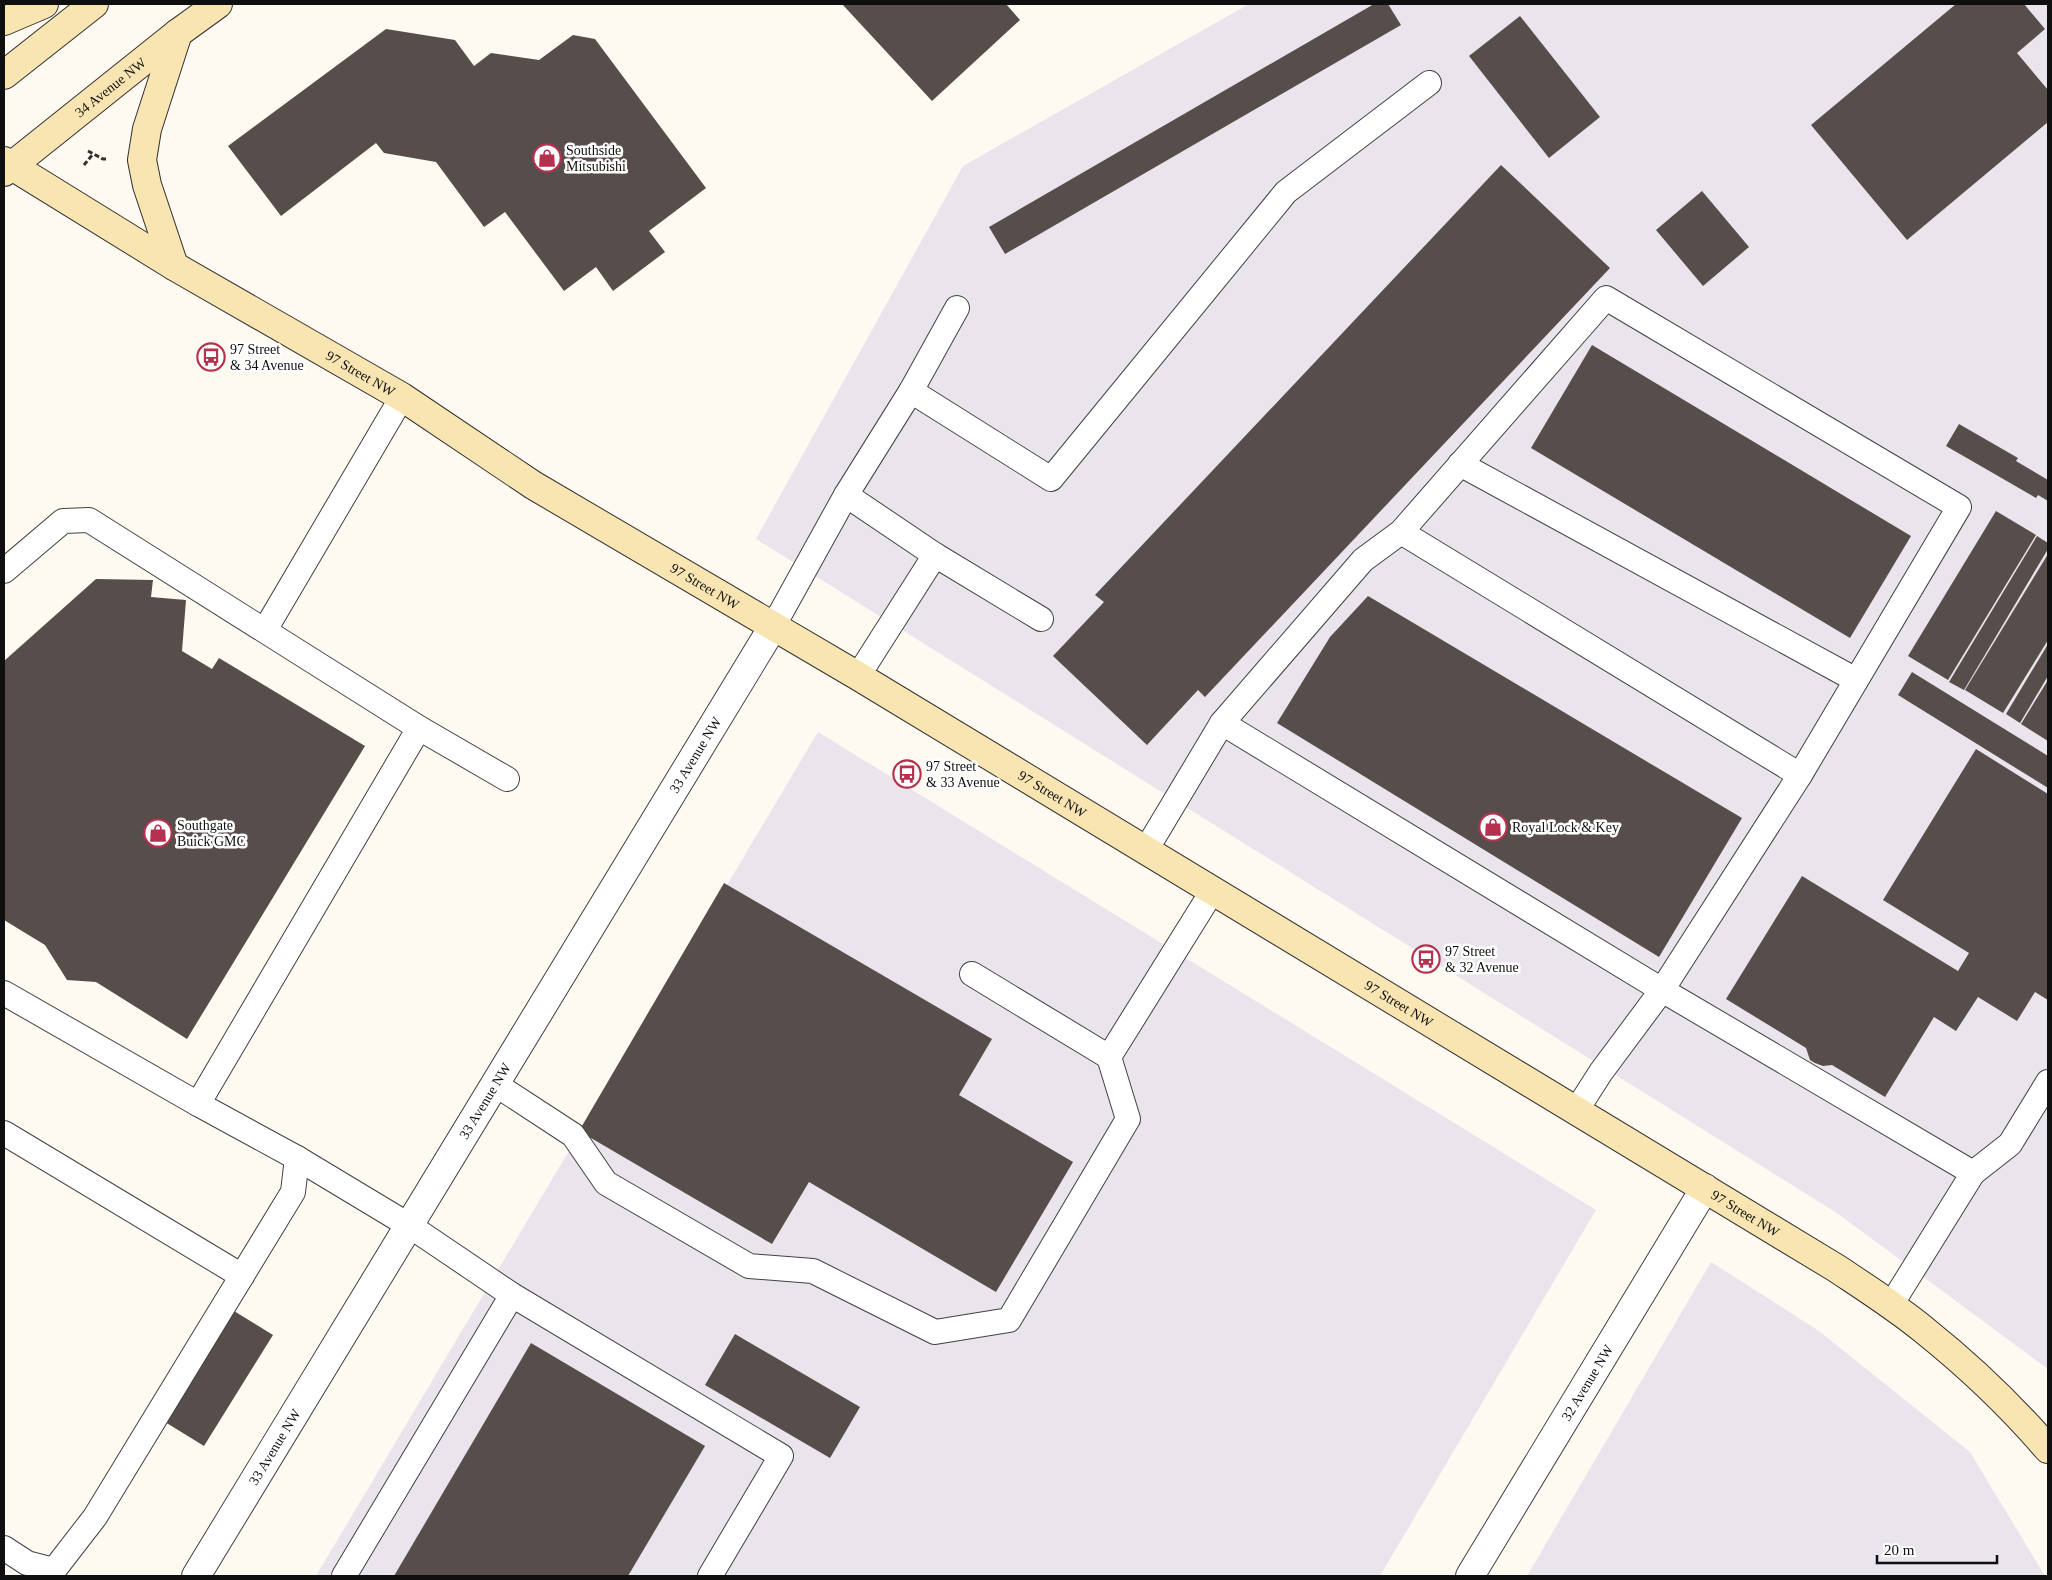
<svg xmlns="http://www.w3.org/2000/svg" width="2052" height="1580" font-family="'Times New Roman',serif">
	<rect width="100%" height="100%" fill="#fefaf2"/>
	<g fill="#eae4ed">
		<polygon points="1249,4 2048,4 2048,1369 1837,1213 756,539 963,166"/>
		<polygon points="818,732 1596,1210 1380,1576 316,1576"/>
		<polygon points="1711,1262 1819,1331 1970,1452 2045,1576 1527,1576"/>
	</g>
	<g fill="#574e4c">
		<polygon points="842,4 1006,4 1020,20 932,101"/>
		<polygon points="1374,4 1388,4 1401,25 1005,254 989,227"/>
		<polygon points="1956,4 2024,4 2045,29 2017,53 2048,90 2048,122 1907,240 1811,125"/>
		<polygon points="1520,16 1600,117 1549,158 1469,56"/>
		<polygon points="386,29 455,40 474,66 491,53 539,60 573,35 595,39 706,188 649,231 665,252 613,291 596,267 564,291 505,212 484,227 436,162 384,153 376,143 281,216 228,146"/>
		<polygon points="1501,165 1610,268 1205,697 1198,690 1147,745 1053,656 1104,602 1095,595"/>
		<polygon points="1702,191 1749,247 1703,286 1656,230"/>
		<polygon points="1592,345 1911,536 1850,638 1531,448"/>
		<polygon points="1959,424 2018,458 2016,461 2048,480 2048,501 2038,495 2036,498 1946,446"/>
		<polygon points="1996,511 2036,535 1948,680 1908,656"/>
		<polygon points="2037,536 2048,543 2048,549 1964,690 1949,682"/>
		<polygon points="2048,554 2048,640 2003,713 1965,690"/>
		<polygon points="96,579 153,580 151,597 186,600 182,651 212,669 219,658 365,746 187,1039 96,982 67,980 45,945 4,920 4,661"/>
		<polygon points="1368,596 1742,818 1659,957 1277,723 1330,637"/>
		<polygon points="2048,644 2048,676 2020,723 2006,714"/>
		<polygon points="1912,672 2048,756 2048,788 1898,695"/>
		<polygon points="2048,680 2048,741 2021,724"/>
		<polygon points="1976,749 2048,794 2048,1000 2035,992 2017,1021 1978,997 1956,1031 1934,1017 1885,1097 1832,1065 1823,1066 1815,1063 1810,1060 1806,1048 1726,999 1802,876 1958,971 1969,953 1883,900"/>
		<polygon points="724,883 992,1039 959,1095 1073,1162 996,1292 809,1182 772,1244 579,1131"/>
		<polygon points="234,1311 273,1335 204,1446 165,1422"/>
		<polygon points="735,1334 860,1407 830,1458 705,1385"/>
		<polygon points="531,1343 705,1446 628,1576 394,1576"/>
	</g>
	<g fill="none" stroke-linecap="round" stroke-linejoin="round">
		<g stroke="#424242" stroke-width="26">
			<g id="lane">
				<polyline points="911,391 1051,479 1286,192 1429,83"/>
				<polyline points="1460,464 1856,680"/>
				<polyline points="935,555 846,495 911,391 957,308"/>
				<polyline points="4,571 63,521 89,520 419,728 198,1104 4,993"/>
				<polyline points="774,625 846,495"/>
				<polyline points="265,630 402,397"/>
				<polyline points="858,676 935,555 1041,619"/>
				<polyline points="1222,723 1662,990 1800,775"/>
				<polyline points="419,728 507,779"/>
				<polyline points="1146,850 1222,723 1363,560 1401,532 1606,298 1959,507 1800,775 1401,532"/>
				<polyline points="972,974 1109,1057"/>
				<polyline points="495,1084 573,1135 606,1183 749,1266 813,1271 935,1332 1009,1320 1128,1119 1109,1057 1213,890"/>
				<polyline points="198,1104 297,1158 410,1226 512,1295 781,1456 710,1576"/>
				<polyline points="1576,1111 1601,1072 1662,990 1973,1173 2010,1144 2048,1082"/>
				<polyline points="4,1133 242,1276"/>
				<polyline points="1891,1305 1973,1173"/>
				<polyline points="4,1548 27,1563 54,1570 95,1517 293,1192 297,1158"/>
				<polyline points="344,1576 512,1295"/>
			</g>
		</g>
		<g stroke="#424242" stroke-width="30">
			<g id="street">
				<path id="s1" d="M 196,1576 L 774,625"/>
				<path id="s2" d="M 1470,1576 L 1705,1188"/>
			</g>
		</g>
		<g stroke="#313131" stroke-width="30">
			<g id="secondary">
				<polyline points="4,21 44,4"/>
				<polyline points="4,75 94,4"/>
				<path id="s3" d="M 4,161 L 174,266 L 402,397 L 533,485 L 858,676 L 1836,1268 C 1866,1288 1896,1307 1924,1330 C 1969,1366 2011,1406 2048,1449"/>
				<path id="s4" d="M 4,172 L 178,33 L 218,4"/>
				<polyline points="174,266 147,185 142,160 147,129 178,33"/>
			</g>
		</g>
		<g stroke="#313131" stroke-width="3" stroke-dasharray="5 2.5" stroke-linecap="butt">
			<polyline points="88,151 103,159 107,159"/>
			<polyline points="84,165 93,154"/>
		</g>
		<use href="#lane" stroke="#fff" stroke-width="24"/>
		<use href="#street" stroke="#fff" stroke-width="28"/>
		<use href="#secondary" stroke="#f9e5b2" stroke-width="28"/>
	</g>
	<defs>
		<g id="shop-ring" transform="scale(1.4375)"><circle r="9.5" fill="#fff" stroke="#b5314e" stroke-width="1.5"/><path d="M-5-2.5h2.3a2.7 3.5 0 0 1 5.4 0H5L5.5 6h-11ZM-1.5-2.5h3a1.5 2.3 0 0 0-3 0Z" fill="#b5314e"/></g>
		<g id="bus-ring" transform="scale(1.4375)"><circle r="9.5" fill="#fff" stroke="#b5314e" stroke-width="1.5"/><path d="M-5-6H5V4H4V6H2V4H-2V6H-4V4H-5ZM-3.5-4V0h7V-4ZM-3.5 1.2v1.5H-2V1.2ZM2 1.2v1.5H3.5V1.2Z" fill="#b5314e"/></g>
	</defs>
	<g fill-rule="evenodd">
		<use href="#shop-ring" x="547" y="158"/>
		<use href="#bus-ring" x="211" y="357"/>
		<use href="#bus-ring" x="907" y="774"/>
		<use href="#shop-ring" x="1493" y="827"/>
		<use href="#shop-ring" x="158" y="833"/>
		<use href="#bus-ring" x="1426" y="959"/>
	</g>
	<g text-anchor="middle" stroke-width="5" stroke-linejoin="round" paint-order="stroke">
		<g font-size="14" fill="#0f0f0f" stroke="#fff">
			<text dy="5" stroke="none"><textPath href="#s4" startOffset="136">34 Avenue NW</textPath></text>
			<text dy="5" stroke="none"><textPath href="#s3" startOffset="415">97 Street NW</textPath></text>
			<text dy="5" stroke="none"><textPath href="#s3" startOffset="820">97 Street NW</textPath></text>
			<text dy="5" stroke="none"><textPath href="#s1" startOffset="961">33 Avenue NW</textPath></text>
			<text dy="5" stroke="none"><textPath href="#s3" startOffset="1225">97 Street NW</textPath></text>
			<text dy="5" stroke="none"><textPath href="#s3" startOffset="1630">97 Street NW</textPath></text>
			<text dy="5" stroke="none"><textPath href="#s1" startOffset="556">33 Avenue NW</textPath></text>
			<text dy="5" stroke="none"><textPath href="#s3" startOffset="2035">97 Street NW</textPath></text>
			<text dy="5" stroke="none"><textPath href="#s2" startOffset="226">32 Avenue NW</textPath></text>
			<text dy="5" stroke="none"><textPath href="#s1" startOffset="151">33 Avenue NW</textPath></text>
		</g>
		<g font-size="14" fill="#0f0f0f" stroke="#fff" text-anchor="start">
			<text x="566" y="155">Southside<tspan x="566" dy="16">Mitsubishi</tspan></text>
			<text x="230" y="354">97 Street<tspan x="230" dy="16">&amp; 34 Avenue</tspan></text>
			<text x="926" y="771">97 Street<tspan x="926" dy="16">&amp; 33 Avenue</tspan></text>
			<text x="177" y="830">Southgate<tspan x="177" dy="16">Buick GMC</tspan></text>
			<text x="1512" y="832">Royal Lock &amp; Key</text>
			<text x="1445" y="956">97 Street<tspan x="1445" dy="16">&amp; 32 Avenue</tspan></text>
		</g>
	</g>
	<rect width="2052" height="1580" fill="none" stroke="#0f0f0f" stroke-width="10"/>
	<path d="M1877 1555v8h120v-8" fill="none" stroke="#0f0f0f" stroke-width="2.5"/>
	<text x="1884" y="1555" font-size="15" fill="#0f0f0f" stroke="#ffffff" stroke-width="4" paint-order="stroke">20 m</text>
</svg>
